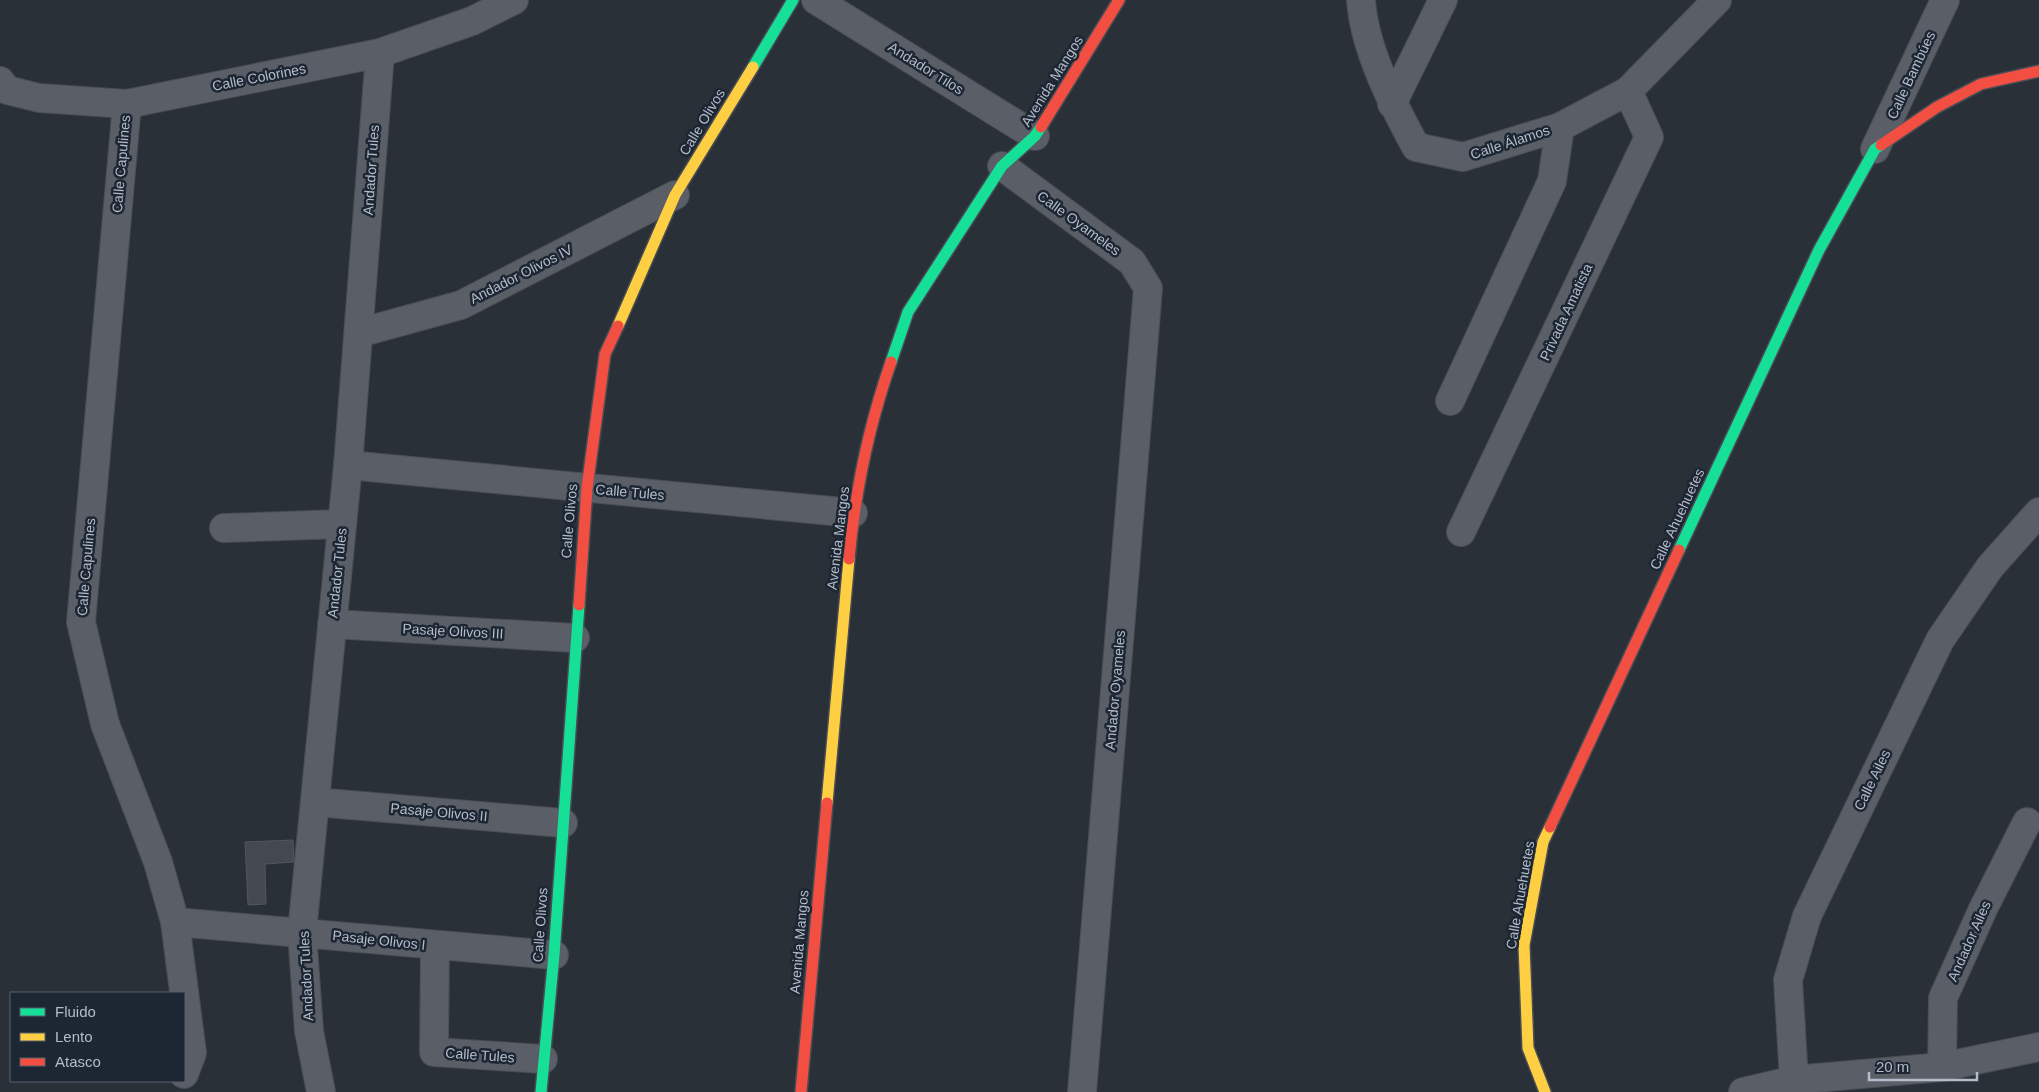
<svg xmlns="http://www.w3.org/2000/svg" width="2039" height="1092" font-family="Helvetica,sans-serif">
	<rect width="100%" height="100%" fill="#2a3038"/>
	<polygon fill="#444950" stroke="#52575f" points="293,840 294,862 265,864 266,904 248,905 245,842"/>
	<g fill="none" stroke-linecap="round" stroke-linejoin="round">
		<g stroke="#484c53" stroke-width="30">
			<g id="street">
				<polyline points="816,0 1035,136"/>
				<path d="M 1361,0 C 1364,48 1393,105 1416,147 L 1463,157 L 1560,127 L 1628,91 L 1717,0"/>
				<polyline points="0,81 7,90 39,98 127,104 380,53 472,21 514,0"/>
				<polyline points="127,104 81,622 105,724 158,862 175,922 192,1053 184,1074"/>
				<polyline points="1392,104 1443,0"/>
				<polyline points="1875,149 1945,0"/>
				<polyline points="1002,166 1132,262 1148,288 1082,1092"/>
				<polyline points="359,333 461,305 675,195"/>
				<polyline points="1450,401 1552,181 1560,127"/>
				<polyline points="348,465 853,513"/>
				<polyline points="224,528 342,524"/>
				<polyline points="1461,532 1649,137 1628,91"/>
				<polyline points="332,624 575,638"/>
				<polyline points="315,802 563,823"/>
				<polyline points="175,922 554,955"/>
				<polyline points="435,946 434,1052 543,1059"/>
				<polyline points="1942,1067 1943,998 1983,909 2027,822"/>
				<polyline points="1794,1080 1788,980 1807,916 1940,640 1990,567 2039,512"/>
				<polyline points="321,1092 309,1031 302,932 348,465 380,53"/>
				<polyline points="1743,1092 1794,1080 1942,1067 2039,1047"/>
			</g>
		</g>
		<g stroke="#484c53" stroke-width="14">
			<g id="fast">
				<polyline points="753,67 793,0"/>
				<polyline points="891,362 908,312 1002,166 1035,136 1041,127"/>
				<polyline points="1679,550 1819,250 1875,149 1881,145"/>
				<polyline points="541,1092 554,955 579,605"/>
			</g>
		</g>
		<g stroke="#484c53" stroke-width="14">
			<g id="slow">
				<polyline points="618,326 675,195 753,67"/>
				<polyline points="827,803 849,559"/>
				<polyline points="1545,1092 1528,1048 1524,945 1543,842 1550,827"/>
			</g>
		</g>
		<g stroke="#484c53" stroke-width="14">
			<g id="jam">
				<polyline points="1041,127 1119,0"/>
				<polyline points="1881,145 1937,107 1981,84 2039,71"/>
				<path d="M 849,559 C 855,493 869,425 891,362"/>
				<polyline points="579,605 587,488 605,354 618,326"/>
				<polyline points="1550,827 1679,550"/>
				<polyline points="801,1092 827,803"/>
			</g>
		</g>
		<use href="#street" stroke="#5a5e66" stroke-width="28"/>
		<use href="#fast" stroke="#16e098" stroke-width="11"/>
		<use href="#slow" stroke="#ffcf43" stroke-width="11"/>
		<use href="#jam" stroke="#f24e42" stroke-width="11"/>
	</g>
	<g text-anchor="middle" stroke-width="5" stroke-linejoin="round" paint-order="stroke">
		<g font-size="14" fill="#b4bcc9" stroke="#1d2633">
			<text transform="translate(926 68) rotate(32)" y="5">Andador Tilos</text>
			<text transform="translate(1911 75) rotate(-65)" y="5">Calle Bambúes</text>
			<text transform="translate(259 77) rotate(-11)" y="5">Calle Colorines</text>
			<text transform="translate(1052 81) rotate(-58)" y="5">Avenida Mangos</text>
			<text transform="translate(702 122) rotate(-59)" y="5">Calle Olivos</text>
			<text transform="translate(1510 142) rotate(-18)" y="5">Calle Álamos</text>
			<text transform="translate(121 164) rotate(-85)" y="5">Calle Capulines</text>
			<text transform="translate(371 170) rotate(-86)" y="5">Andador Tules</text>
			<text transform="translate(1079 223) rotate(36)" y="5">Calle Oyameles</text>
			<text transform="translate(521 274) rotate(-27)" y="5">Andador Olivos IV</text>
			<text transform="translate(1566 312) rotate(-65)" y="5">Privada Amatista</text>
			<text transform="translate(630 492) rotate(5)" y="5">Calle Tules</text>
			<text transform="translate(1677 519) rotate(-65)" y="5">Calle Ahuehuetes</text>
			<text transform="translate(569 521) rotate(-85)" y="5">Calle Olivos</text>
			<text transform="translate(838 538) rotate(-83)" y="5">Avenida Mangos</text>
			<text transform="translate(86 567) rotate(-85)" y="5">Calle Capulines</text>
			<text transform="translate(337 573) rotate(-84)" y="5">Andador Tules</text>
			<text transform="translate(453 631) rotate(3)" y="5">Pasaje Olivos III</text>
			<text transform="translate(1115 690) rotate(-85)" y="5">Andador Oyameles</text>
			<text transform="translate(1872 780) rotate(-64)" y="5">Calle Ailes</text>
			<text transform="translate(439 812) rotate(5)" y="5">Pasaje Olivos II</text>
			<text transform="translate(1520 895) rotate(-80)" y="5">Calle Ahuehuetes</text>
			<text transform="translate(540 925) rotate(-86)" y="5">Calle Olivos</text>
			<text transform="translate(379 940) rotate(6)" y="5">Pasaje Olivos I</text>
			<text transform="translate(1969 941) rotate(-66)" y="5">Andador Ailes</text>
			<text transform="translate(799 942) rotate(-85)" y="5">Avenida Mangos</text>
			<text transform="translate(306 976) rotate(-93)" y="5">Andador Tules</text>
			<text transform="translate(480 1055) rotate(4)" y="5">Calle Tules</text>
		</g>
	</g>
	<rect x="10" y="992" width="175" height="90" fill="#1d2633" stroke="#59626f"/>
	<rect x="20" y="1008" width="25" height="8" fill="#16e098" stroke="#59626f"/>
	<text x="55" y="1017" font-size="15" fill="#b4bcc9">Fluido</text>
	<rect x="20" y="1033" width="25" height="8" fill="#ffcf43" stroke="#59626f"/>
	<text x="55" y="1042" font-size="15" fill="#b4bcc9">Lento</text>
	<rect x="20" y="1058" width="25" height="8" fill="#f24e42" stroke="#59626f"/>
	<text x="55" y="1067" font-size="15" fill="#b4bcc9">Atasco</text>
	<path d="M1869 1072v8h108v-8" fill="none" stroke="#b4bcc9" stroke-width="2.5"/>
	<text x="1876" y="1072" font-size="15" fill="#b4bcc9" stroke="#1d2633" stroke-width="4" paint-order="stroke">20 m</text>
</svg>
